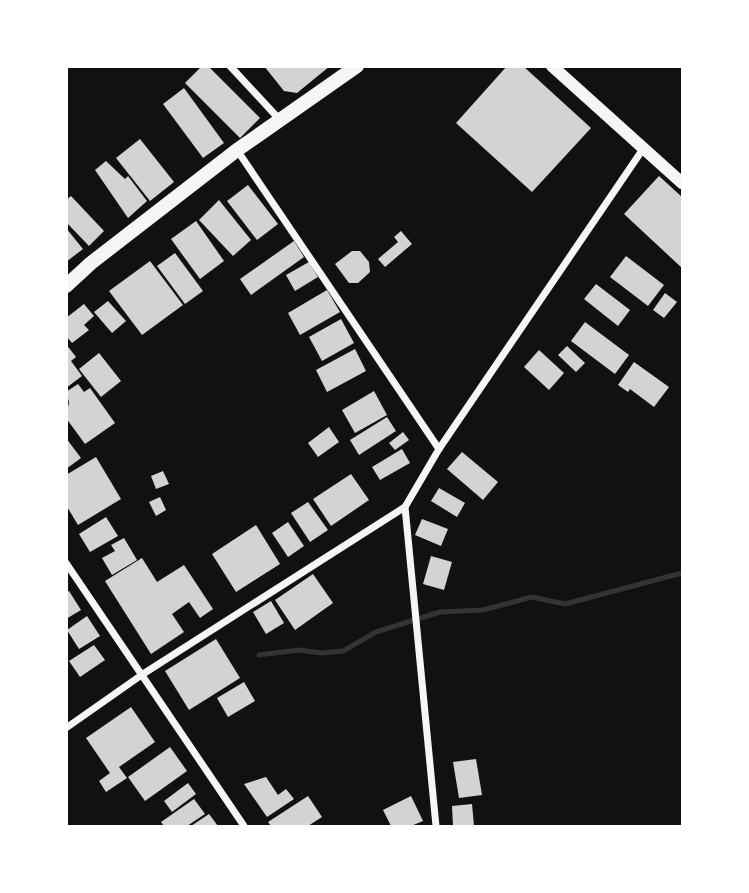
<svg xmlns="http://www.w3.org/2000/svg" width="749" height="893" font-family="Overpass,sans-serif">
	<rect width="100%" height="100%" fill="#111"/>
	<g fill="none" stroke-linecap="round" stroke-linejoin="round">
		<polyline stroke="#333" stroke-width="5" points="259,655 298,650 322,653 343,651 376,632 440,612 483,610 532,597 565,604 682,573"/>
	</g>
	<g fill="#d3d3d3">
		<polygon points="202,66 208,66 260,118 240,138 185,83"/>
		<polygon points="264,66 330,66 297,93 284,91"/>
		<polygon points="507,66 523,66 591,128 532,192 456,123"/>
		<polygon points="184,88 224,143 203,158 163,104"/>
		<polygon points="140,139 174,182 150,201 116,158"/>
		<polygon points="106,161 125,179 128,176 147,201 128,218 95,170"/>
		<polygon points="659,176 682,197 682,268 624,214"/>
		<polygon points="248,185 278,224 257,240 227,201"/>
		<polygon points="71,196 104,231 89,246 66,222 66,200"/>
		<polygon points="219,200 251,240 233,256 199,220"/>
		<polygon points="196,221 224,261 200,279 171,239"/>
		<polygon points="66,228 83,249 66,262"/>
		<polygon points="401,231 412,244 385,267 378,259 398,242 394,237"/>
		<polygon points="294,241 304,257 251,295 240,279"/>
		<polygon points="352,251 360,251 369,262 370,272 358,283 349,283 335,264"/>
		<polygon points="175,253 203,291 185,304 157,266"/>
		<polygon points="626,256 664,285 648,306 610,277"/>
		<polygon points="150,261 183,305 142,335 109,291"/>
		<polygon points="309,262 318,277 295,291 286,275"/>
		<polygon points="596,284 630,310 618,326 584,299"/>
		<polygon points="327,290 340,312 300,335 288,313"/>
		<polygon points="665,293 677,302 664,318 653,310"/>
		<polygon points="108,301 126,321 112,333 94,312"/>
		<polygon points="84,304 94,316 84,325 89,330 72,343 66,336 66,318"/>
		<polygon points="341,319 354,343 322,361 309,337"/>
		<polygon points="585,322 629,355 615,374 571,341"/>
		<polygon points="66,344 76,357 71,361 82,376 66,388"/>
		<polygon points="567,346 585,363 576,372 558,355"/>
		<polygon points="355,349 366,371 327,392 316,370"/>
		<polygon points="539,350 564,373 549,390 524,367"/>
		<polygon points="99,353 121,381 101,397 79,369"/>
		<polygon points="634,362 669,387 654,407 630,389 628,392 618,385"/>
		<polygon points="78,384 84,392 90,388 115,423 85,444 66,418 69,402 66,392"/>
		<polygon points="374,391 387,415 355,433 342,410"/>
		<polygon points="387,417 396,431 359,455 350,440"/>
		<polygon points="329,427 339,442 318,457 308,443"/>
		<polygon points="403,432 409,440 395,450 389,443"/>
		<polygon points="66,438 81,458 66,469"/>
		<polygon points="402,449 410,463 380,480 372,467"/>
		<polygon points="462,452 498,482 483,500 447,469"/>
		<polygon points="96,457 121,499 78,525 66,505 66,475"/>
		<polygon points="163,471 169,484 156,489 151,476"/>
		<polygon points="351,474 369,500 331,526 313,499"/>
		<polygon points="439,488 465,503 457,517 431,501"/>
		<polygon points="160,497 166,510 156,516 149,502"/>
		<polygon points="308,502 328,530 310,542 291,513"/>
		<polygon points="106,517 118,536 90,552 79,534"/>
		<polygon points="422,519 448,529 441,546 415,535"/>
		<polygon points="288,522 304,546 288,557 272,533"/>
		<polygon points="256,525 280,564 236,592 212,554"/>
		<polygon points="124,538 137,560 112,575 102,558 115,551 111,545"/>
		<polygon points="431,556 452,562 444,590 423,584"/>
		<polygon points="142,558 157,582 184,565 213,609 200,618 189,602 172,614 184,632 151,654 105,581"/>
		<polygon points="313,574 333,603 295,630 275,600"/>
		<polygon points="69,591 81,610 66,619 66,592"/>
		<polygon points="271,601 284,623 266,634 253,612"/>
		<polygon points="87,616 100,636 79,649 67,630"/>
		<polygon points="216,639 240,678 189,710 165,671"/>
		<polygon points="94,645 105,660 80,677 69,661"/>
		<polygon points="244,682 255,701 228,717 217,698"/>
		<polygon points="131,707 155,742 119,767 127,778 106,792 99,781 110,773 86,738"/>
		<polygon points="170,747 187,771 145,801 128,777"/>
		<polygon points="476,759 482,795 459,798 453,762"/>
		<polygon points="266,777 278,795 286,789 294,799 267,817 244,784"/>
		<polygon points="188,783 196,794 172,812 164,801"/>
		<polygon points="308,796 322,817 308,826 271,826 268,822"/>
		<polygon points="411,796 423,821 411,826 391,826 383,810"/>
		<polygon points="194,799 205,814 187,826 164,826 161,822"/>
		<polygon points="472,804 474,826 453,826 452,806"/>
		<polygon points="209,814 218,826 191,826"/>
	</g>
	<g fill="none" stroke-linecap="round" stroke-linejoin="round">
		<g stroke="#f5f5f5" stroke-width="7">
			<polyline points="230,66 280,120"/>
			<polyline points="237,150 439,449"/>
			<polyline points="405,507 436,826"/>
			<polyline points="66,563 244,826"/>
			<polyline points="66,728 143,674 405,507 439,449 643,149"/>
		</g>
		<polyline stroke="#f5f5f5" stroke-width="12" points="552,66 682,183"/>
		<polyline stroke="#f5f5f5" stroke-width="14" points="66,286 91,263 237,150 357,66"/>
	</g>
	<rect width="749" height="893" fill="none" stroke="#ffffff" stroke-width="136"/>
</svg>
